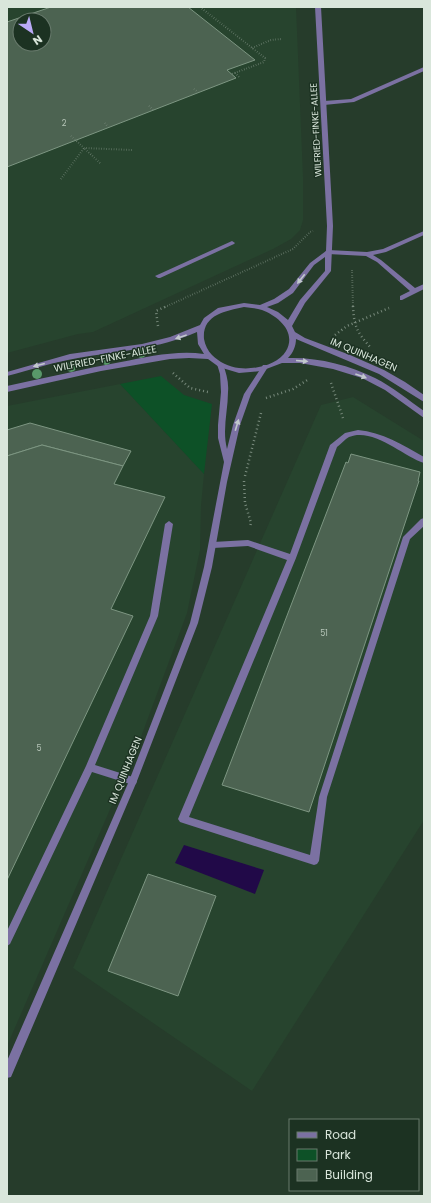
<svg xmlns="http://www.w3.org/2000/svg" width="431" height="1203" font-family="Poppins,sans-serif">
	<rect width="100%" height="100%" fill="#263c2b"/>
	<g fill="#27442e" fill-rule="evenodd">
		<path d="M 7,7 L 296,7 L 303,177 L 303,220 L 300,230 L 291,239 L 273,249 L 93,332 L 78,334 L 7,353 ZM 20,20 L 44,20 L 44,44 L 20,44 Z"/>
		<polygon points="120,384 204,474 201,506 200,550 187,613 138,745 7,1046 7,406"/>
		<polygon points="353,397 424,441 424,820 252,1091 73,968 321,405"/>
	</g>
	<polygon fill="#0d5127" points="161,376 184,395 212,404 204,474 120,384"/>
	<polygon fill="#210948" points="184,845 264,870 255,894 175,863"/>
	<g fill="#4c6351" stroke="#7d9682" fill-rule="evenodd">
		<path d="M 51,7 L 188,7 L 255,60 L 227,70 L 236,78 L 7,167 L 7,22 ZM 20,20 L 44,20 L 44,44 L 20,44 Z"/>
		<polygon points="30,423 131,451 123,466 42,445 7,456 7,430"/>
		<polygon points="42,445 123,466 114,484 165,497 111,609 133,616 7,880 7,456"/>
		<polygon points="351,454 420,472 418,481 419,481 309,812 222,785 346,462 348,463"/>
		<polygon points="148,874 216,896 178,996 108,971"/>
	</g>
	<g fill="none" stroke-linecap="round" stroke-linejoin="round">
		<g stroke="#788a7c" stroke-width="2" stroke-dasharray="0.5 2" stroke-linecap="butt">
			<polyline points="200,7 265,58 264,62 232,74"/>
			<polyline points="252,48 271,40 282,39"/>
			<polyline points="235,73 240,78"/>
			<polyline points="194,89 198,92"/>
			<polyline points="149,106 153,110"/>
			<polyline points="105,123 108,127"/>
			<polyline points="71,136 84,148 132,150"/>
			<polyline points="61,179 84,148 100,163"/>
			<polyline points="352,270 353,307"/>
			<polyline points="165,307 293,249 310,232 313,231"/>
		</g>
		<g stroke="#788a7c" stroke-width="2.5" stroke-dasharray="1 3" stroke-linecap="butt">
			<path d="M 353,306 C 354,327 357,332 371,348"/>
			<polyline points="158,326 156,311 167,306"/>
			<polyline points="335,335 347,326 389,308"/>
			<polyline points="173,373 190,388 208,392"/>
			<polyline points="331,383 343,418"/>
			<polyline points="266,398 293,389 309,379"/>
			<polyline points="245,476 261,413"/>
			<polyline points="244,481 245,503 251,523 250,527"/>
		</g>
		<g fill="#7b71a2" fill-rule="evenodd">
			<polygon points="424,67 424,71 354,102 324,105 321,103 324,101 351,99"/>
			<polygon points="424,231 424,235 386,252 373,255 381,260 415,288 424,284 424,289 402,300 400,300 400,296 410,291 377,262 366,256 328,254 325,252 328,250 367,252 383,249"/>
			<polygon points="232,241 235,243 234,244 160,278 158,278 155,276"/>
			<path d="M 358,430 C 382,432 403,445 424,457 L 424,463 C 403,456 373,427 349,437 C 345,439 341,444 337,447 L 296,558 L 189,817 L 310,855 L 319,797 L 403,537 L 421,519 L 424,518 L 424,526 L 410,539 L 327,797 L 319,861 L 317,864 L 314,865 L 183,823 L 180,822 L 178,819 L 287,560 L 248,546 L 213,548 L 209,545 L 213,542 L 248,540 L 290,554 L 330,445 L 345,433 Z"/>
			<polygon points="169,521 173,524 158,616 95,765 136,778 137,781 136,784 133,785 92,772 10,944 7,946 7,931 86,766 150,616 165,524"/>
		</g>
		<path fill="#7b71a2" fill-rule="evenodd" d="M 218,362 L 220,362 L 223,364 C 226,373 229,382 228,392 C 228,411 222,429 227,449 L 233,425 L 244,394 L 263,365 L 267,365 L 268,367 L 251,394 L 240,425 L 227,482 L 212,567 L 198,623 L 137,781 L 11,1077 L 7,1078 L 7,1061 L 129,781 L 190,623 L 204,567 L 224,462 L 218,438 L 218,425 L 221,392 L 220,374 L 217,364 Z"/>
		<path fill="#7b71a2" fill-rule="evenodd" d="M 315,7 L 321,7 L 333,226 L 331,271 L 305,303 L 292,326 L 295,332 L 305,338 L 350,355 L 384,370 L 405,382 L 424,395 L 424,402 L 379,374 L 296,339 C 296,346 293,353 288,358 C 317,357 349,365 375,378 C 393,387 408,400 424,411 L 424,418 L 385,390 L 362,378 L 333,369 L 300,363 L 282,363 L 261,371 L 239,373 L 219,367 L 208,359 L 189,358 L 170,359 L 101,371 L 7,392 L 7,386 C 45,378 83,369 121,362 C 148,357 176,350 204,354 L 198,344 L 197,332 C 159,349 118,351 78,358 C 54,362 30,370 7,376 L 7,372 L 70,354 L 142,344 L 170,337 L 200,325 L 204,318 L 218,308 L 244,303 L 260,305 L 274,299 L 289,289 L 310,263 L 326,251 L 327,226 ZM 325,257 L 325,271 L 300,300 L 288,320 L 278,312 L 267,307 L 278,303 L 293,293 L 314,265 ZM 244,307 C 250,308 256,308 262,310 C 278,316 297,332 286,351 C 278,365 254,370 239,368 C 229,367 219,362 212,355 C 208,351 205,345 204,339 C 202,315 225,311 244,307 Z"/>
	</g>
	<g fill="#599869">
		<circle cx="141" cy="353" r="5"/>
		<circle cx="106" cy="360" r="5"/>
		<circle cx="71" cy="367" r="5"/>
		<circle cx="37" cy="374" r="5"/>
	</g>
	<defs><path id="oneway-solid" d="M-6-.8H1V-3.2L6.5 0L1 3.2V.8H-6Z"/></defs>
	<g fill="#c2c9cd">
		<use href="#oneway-solid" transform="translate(301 279) rotate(128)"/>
		<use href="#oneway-solid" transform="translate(181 337) rotate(161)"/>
		<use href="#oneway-solid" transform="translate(302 361) rotate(5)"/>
		<use href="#oneway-solid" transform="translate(39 365) rotate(165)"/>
		<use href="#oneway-solid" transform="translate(361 376) rotate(20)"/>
		<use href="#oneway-solid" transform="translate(237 425) rotate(-73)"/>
	</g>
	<g text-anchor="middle" stroke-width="3" stroke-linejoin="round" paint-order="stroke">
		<g font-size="8" fill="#b6c5b8">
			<text x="64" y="126">2</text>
			<text x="324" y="636">51</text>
			<text x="39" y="751">5</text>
		</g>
		<g font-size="9" fill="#d9e6db" stroke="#1c3222">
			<text transform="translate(316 130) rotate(-93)" y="3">WILFRIED-FINKE-ALLEE</text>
		</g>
		<g font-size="10" fill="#d9e6db" stroke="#1c3222">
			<text transform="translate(364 354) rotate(23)" y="4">IM QUINHAGEN</text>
			<text transform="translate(105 358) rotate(-11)" y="4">WILFRIED-FINKE-ALLEE</text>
			<text transform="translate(125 770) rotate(-68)" y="4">IM QUINHAGEN</text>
		</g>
	</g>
	<rect width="431" height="1203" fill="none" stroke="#d9e6db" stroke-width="16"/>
	<rect x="289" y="1119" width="130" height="72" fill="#1c3222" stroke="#687a6c"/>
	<rect x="297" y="1132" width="20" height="6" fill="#7b71a2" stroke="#687a6c"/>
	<text x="325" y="1139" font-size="12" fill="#d9e6db">Road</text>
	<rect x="297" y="1149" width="20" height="12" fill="#0d5127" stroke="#687a6c"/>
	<text x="325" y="1159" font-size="12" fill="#d9e6db">Park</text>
	<rect x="297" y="1169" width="20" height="12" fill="#4c6351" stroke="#687a6c"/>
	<text x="325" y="1179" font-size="12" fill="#d9e6db">Building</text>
	<g transform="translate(32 32) rotate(145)"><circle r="19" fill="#1c3222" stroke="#687a6c"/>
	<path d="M0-3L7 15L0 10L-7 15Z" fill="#baaaf6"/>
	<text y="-6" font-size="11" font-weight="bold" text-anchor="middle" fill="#d9e6db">N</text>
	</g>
</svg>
